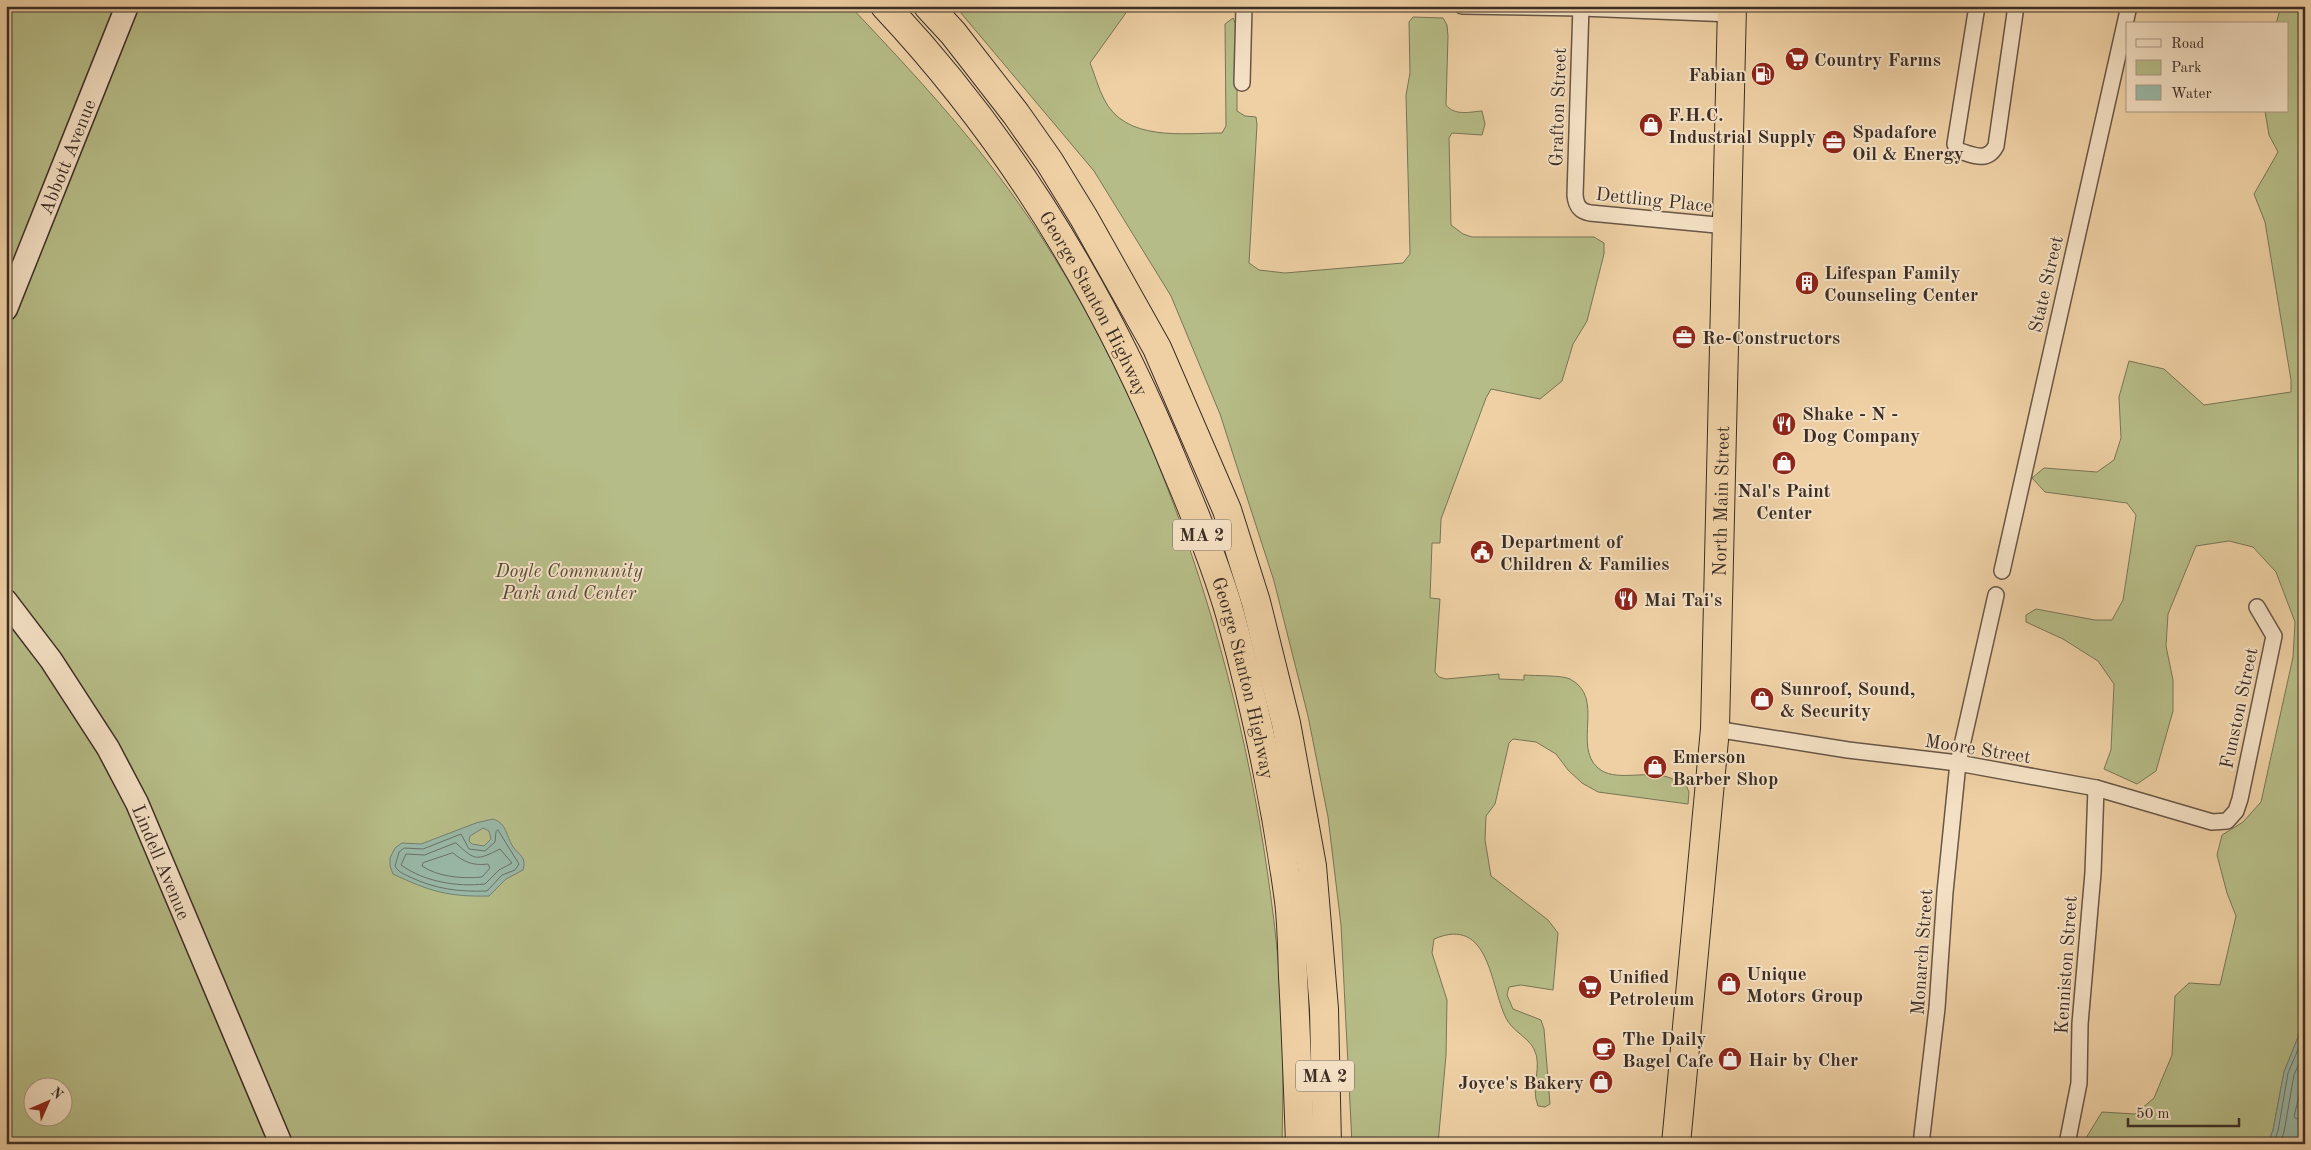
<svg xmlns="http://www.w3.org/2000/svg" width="2311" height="1150" font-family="'Old Standard TT',serif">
	<rect width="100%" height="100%" fill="#eed0a4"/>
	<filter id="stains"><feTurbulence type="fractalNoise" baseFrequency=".004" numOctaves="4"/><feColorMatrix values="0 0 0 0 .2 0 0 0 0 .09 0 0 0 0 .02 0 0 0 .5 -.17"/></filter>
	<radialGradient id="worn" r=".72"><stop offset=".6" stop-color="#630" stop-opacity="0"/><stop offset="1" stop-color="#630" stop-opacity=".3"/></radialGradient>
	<g fill="#b6bc87" stroke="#797556" fill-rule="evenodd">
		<path d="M 6,6 L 850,6 C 920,80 987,152 1042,238 C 1182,456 1261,736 1281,993 C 1284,1043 1283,1093 1282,1144 L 6,1144 ZM 32,1088 L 62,1088 L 62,1118 L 32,1118 Z"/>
		<path d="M 955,6 L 1127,6 L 1128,10 L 1090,63 C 1095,75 1098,88 1104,99 C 1125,142 1183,133 1222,133 L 1226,126 L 1225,24 L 1233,18 L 1237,27 L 1237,111 L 1245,116 L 1256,117 L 1257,125 L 1249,263 L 1259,270 L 1285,273 L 1403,263 L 1410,254 L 1406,95 L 1410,73 L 1409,22 L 1413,17 L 1443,18 L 1447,25 L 1448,36 L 1446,105 C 1455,116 1469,112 1482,111 L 1485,124 L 1482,135 L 1452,133 L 1449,138 L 1451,225 L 1463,234 L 1472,237 L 1594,237 L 1604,243 L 1604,254 L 1587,321 L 1573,344 L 1562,381 L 1540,399 L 1491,389 L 1486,398 L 1441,519 L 1440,543 L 1432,543 L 1430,598 L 1440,599 L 1435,672 L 1439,677 L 1446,679 L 1499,674 L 1499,679 L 1524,680 L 1524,675 C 1535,676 1561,675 1570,679 C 1606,698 1572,745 1598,768 C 1614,782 1645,771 1664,776 C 1672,778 1679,782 1686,785 L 1689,792 L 1688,804 L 1598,792 L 1582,783 L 1568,770 L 1556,754 L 1536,742 L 1513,739 L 1509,743 L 1495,804 L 1486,816 L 1485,840 L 1491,876 L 1548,920 L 1558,933 L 1553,990 L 1521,985 L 1509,987 L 1507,995 L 1513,1009 L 1541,1020 L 1544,1029 L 1550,1104 L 1545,1107 L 1538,1106 C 1530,1087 1543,1066 1534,1049 C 1528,1037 1512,1031 1506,1018 C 1490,986 1490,915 1434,939 L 1432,953 L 1447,1000 L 1446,1055 L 1438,1144 L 1352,1144 L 1341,925 L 1328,817 L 1308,716 L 1274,581 L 1220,414 L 1171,296 L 1094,171 Z"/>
		<polygon points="2281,6 2305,6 2305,1020 2284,1072 2273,1130 2268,1144 2086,1144 2086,1138 2102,1112 2135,1114 2154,1098 2172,1055 2175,996 2189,983 2220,985 2236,916 2227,893 2217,855 2222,835 2243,822 2261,802 2293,657 2295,622 2276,572 2253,547 2229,541 2196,546 2168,614 2166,646 2173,680 2173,711 2156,771 2137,784 2104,769 2111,750 2114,684 2098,661 2063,639 2026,622 2026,615 2036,609 2095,620 2112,620 2123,600 2136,515 2127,503 2045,492 2032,478 2044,468 2097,472 2114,460 2121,438 2119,397 2129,361 2164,369 2204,405 2291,392 2291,380 2265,222 2254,194 2278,152 2269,135 2265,111 2287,111 2287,24 2276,24"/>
	</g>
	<g fill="#99b7a6" stroke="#748073" fill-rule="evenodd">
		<path d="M 493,819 C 507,823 506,836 513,847 C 519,855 527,857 523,870 L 506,879 L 489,896 C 448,897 429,891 393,874 L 390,866 L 390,858 L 395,848 L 402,843 L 421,844 L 476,823 ZM 483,828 L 489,831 L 491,839 L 484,846 L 472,844 L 469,841 L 470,836 Z"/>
		<polygon points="2305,1020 2305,1134 2299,1144 2268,1144 2273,1130 2284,1072"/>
	</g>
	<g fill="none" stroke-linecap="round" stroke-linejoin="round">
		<g stroke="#6a7266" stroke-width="1">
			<path d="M 498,830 L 519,864 L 515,870 L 502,875 L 487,891 C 459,892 435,889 410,877 C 404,874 398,872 395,866 L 399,852 L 404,848 L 423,849 L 461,834 L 469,849 L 485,851 L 495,842 L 496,832 Z"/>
			<path d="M 456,843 C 476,862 477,860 500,849 L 512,863 L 499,870 L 485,884 C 457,887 425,882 401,865 L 406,854 L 424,855 Z"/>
			<path d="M 453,853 C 464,862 473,866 488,864 L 490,868 L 482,877 C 463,879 438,877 422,866 L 423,863 Z"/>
			<polyline points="2305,1069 2294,1117 2297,1119 2305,1119"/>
			<polyline points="2273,1144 2278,1131 2288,1073 2305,1033"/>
			<polyline points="2280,1144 2284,1132 2294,1075 2305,1050"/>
		</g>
		<polyline stroke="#99b7a6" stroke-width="26" points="2302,1144 2305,1136"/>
		<g stroke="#685646" stroke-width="18">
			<g id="street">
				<polyline points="1462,6 1581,8 1732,14"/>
				<path d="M 1581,6 L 1575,195 C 1576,205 1579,211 1590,213 L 1727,226"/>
				<path d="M 1977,6 L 1955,144 L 1957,150 C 1973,155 1987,163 1996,146 L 2016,6"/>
				<polyline points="1242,83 1244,6"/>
				<polyline points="2002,571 2129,6"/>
				<polyline points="1715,729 1848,750 1958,763 2096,788 2212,822 2227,821 2236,811 2240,799 2274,636 2257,607"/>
				<polyline points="1921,1144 1937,1008 1945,892 1958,763 1996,595"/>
				<polyline points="2067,1144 2079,1083 2080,1024 2093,873 2096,788"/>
			</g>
		</g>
		<g stroke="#3c2e26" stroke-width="25">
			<g id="secondary">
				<path id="s1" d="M 6,309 L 127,6"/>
				<path id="s2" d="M 6,601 L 51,660 L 108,748 L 137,803 L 281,1144"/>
			</g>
		</g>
		<g stroke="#3c2e26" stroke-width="30">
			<g id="highway">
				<path id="s3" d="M 885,6 C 1012,141 1109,303 1178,474 C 1197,519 1216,566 1230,614 C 1256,708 1276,804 1289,901 C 1292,925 1292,951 1293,976 C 1296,1032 1298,1088 1300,1144"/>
				<polyline points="928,6 953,33 1016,114 1049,161 1084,218 1157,348 1227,510 1256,602 1286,723 1312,866 1324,1009 1327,1144"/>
				<path id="s4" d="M 1676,1144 L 1715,729 L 1732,6"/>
			</g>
		</g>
		<use href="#street" stroke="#f4e0c4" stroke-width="15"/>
		<use href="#secondary" stroke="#f4e0c4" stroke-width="22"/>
		<use href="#highway" stroke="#eed0a4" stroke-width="28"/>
	</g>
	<defs>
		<g id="supermarket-disc" transform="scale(1.25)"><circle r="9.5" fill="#8f2418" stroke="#f4e0c4"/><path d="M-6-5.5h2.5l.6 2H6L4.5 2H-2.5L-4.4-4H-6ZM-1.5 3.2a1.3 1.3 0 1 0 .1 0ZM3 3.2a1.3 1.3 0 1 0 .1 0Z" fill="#fff"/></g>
		<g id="fuel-disc" transform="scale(1.25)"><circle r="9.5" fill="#8f2418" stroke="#f4e0c4"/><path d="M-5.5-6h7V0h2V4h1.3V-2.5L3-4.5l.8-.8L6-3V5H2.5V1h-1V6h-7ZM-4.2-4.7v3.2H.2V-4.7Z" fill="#fff"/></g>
		<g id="shop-disc" transform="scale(1.25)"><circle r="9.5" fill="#8f2418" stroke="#f4e0c4"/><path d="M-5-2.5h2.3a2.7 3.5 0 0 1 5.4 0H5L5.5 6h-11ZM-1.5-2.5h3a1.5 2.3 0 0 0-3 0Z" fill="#fff"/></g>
		<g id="office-disc" transform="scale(1.25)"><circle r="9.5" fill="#8f2418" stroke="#f4e0c4"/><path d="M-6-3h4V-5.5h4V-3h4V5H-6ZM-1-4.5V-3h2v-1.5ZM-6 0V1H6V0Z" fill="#fff"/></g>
		<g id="building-disc" transform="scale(1.25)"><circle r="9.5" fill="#8f2418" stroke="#f4e0c4"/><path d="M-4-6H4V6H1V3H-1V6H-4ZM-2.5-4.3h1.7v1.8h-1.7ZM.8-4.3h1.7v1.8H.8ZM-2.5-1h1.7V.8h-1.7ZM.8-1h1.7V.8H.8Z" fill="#fff"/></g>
		<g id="restaurant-disc" transform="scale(1.25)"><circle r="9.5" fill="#8f2418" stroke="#f4e0c4"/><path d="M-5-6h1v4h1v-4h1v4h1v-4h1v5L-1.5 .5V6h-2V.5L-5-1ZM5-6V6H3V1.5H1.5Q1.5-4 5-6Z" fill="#fff"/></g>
		<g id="civic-disc" transform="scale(1.25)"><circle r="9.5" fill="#8f2418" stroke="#f4e0c4"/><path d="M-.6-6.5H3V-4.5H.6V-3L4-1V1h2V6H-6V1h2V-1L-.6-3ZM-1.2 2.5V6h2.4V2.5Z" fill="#fff"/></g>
		<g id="cafe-disc" transform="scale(1.25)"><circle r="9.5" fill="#8f2418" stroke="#f4e0c4"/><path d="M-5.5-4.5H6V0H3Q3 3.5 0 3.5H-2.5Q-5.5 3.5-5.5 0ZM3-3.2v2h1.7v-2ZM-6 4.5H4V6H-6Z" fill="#fff"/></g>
	</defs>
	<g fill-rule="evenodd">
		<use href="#supermarket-disc" x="1797" y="59"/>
		<use href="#fuel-disc" x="1763" y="74"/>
		<use href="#shop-disc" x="1651" y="125"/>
		<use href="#office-disc" x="1834" y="142"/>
		<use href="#building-disc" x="1807" y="283"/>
		<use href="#office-disc" x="1684" y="337"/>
		<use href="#restaurant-disc" x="1784" y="424"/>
		<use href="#shop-disc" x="1784" y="463"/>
		<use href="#civic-disc" x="1482" y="552"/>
		<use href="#restaurant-disc" x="1626" y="599"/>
		<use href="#shop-disc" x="1762" y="699"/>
		<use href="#shop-disc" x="1655" y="767"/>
		<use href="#shop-disc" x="1729" y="984"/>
		<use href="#supermarket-disc" x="1590" y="987"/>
		<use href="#cafe-disc" x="1604" y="1049"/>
		<use href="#shop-disc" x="1730" y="1059"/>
		<use href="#shop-disc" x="1601" y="1082"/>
	</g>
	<g text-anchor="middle" stroke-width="4" stroke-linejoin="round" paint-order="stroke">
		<g fill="#f4e0c4" stroke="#736355" stroke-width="1">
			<rect x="1173" y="519.5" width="58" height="31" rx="4"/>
			<rect x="1296" y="1060.5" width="58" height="31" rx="4"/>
		</g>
		<g font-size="18" font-weight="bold" fill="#3c2e26">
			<text x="1202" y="541">MA 2</text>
			<text x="1325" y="1082">MA 2</text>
		</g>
		<g font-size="19" font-weight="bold" fill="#3c2e26" stroke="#f4e0c4" text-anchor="start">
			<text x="1814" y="66">Country Farms</text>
			<text x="1746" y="81" text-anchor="end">Fabian</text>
			<text x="1668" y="121">F.H.C.<tspan x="1668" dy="22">Industrial Supply</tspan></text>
			<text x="1852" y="138">Spadafore<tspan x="1852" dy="22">Oil &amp; Energy</tspan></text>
			<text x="1824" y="279">Lifespan Family<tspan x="1824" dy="22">Counseling Center</tspan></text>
			<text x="1702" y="344">Re-Constructors</text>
			<text x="1802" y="420">Shake - N -<tspan x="1802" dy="22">Dog Company</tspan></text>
			<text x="1784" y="497" text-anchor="middle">Nal's Paint<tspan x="1784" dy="22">Center</tspan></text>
			<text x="1500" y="548">Department of<tspan x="1500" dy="22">Children &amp; Families</tspan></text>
			<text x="1644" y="606">Mai Tai's</text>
			<text x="1780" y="695">Sunroof, Sound,<tspan x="1780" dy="22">&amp; Security</tspan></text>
			<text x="1672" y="763">Emerson<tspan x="1672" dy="22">Barber Shop</tspan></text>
			<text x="1746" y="980">Unique<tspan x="1746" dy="22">Motors Group</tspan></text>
			<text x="1608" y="983">Unified<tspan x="1608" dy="22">Petroleum</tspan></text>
			<text x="1622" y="1045">The Daily<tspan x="1622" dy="22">Bagel Cafe</tspan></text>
			<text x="1748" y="1066">Hair by Cher</text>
			<text x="1584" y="1089" text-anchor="end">Joyce's Bakery</text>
		</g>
		<g font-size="19" fill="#3c2e26" stroke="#f4e0c4">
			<text transform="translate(1557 107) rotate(-88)" y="7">Grafton Street</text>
			<text dy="7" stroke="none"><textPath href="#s1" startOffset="164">Abbott Avenue</textPath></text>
			<text transform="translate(1654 199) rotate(6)" y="7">Dettling Place</text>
			<text transform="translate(2045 284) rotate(-77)" y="7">State Street</text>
			<text dy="7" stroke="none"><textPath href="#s3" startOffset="365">George Stanton Highway</textPath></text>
			<text dy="7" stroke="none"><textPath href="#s4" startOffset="645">North Main Street</textPath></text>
			<text dy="7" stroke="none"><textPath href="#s3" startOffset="770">George Stanton Highway</textPath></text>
			<text transform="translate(2238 708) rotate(-78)" y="7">Funston Street</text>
			<text transform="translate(1978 748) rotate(9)" y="7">Moore Street</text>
			<text dy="7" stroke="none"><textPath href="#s2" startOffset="305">Lindell Avenue</textPath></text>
			<text transform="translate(1921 952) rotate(-86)" y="7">Monarch Street</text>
			<text transform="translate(2065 965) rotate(-86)" y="7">Kenniston Street</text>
		</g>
		<g font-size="19" font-style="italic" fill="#544a39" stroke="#f4e0c4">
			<text x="569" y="577">Doyle Community<tspan x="569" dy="22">Park and Center</tspan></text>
		</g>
	</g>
	<rect width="2311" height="1150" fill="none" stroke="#eed0a4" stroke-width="25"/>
	<rect x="8" y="8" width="2296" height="1135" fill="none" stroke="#3c2e26" stroke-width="2.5"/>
	<rect x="12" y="12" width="2286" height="1125" fill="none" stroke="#3c2e26"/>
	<rect x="2126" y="22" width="162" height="90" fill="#f4e0c4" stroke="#aa9985"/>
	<rect x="2136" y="39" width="25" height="8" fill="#f4e0c4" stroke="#aa9985"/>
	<text x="2171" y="48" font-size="15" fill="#3c2e26">Road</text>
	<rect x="2136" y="60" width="25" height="15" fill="#b6bc87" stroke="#aa9985"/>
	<text x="2171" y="72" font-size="15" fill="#3c2e26">Park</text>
	<rect x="2136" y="85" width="25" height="15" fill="#99b7a6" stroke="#aa9985"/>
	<text x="2171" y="98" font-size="15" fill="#3c2e26">Water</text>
	<g transform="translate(48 1102) rotate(45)"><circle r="24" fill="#f4e0c4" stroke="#aa9985"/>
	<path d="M0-4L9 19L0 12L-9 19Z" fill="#8f2418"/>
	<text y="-8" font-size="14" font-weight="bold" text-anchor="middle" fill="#3c2e26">N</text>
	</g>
	<path d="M2128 1118v8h111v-8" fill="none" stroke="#3c2e26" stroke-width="2.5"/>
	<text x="2136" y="1118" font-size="15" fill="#3c2e26" stroke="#f4e0c4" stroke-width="4" paint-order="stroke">50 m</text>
	<rect width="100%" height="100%" filter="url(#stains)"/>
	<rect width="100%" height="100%" fill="url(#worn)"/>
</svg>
